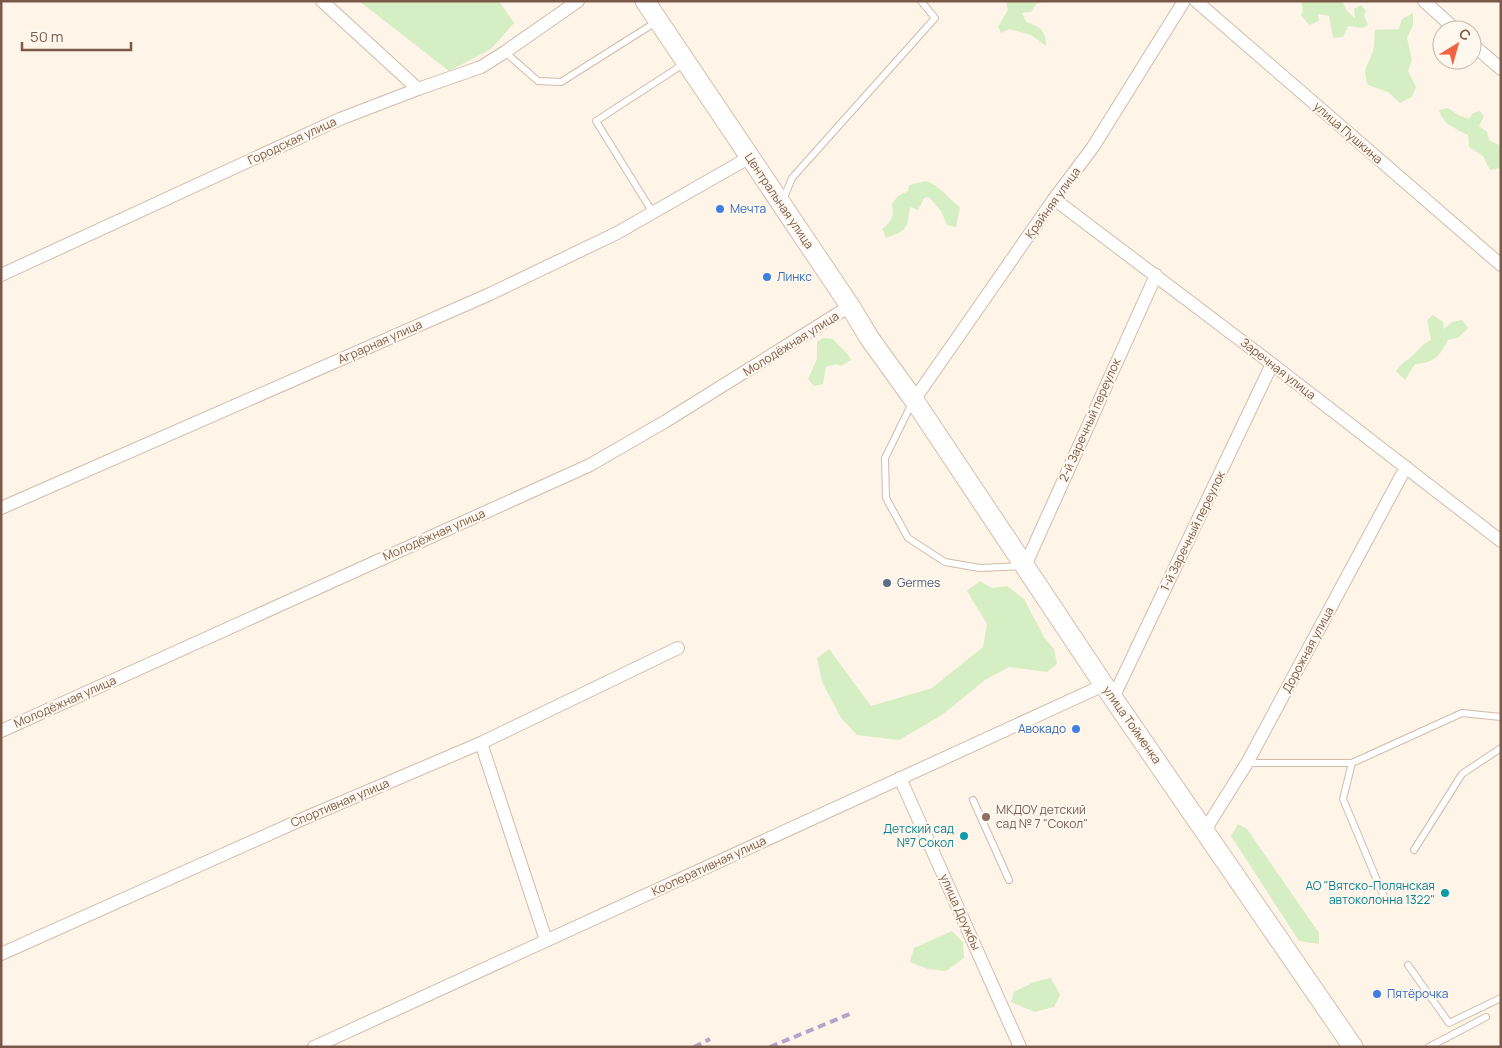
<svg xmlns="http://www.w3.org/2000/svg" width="1502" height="1048" font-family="Manrope,sans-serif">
	<rect width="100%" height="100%" fill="#fef4e7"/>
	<g fill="#d6eec3">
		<polygon points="359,1 499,1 514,23 491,49 449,71"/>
		<path d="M 1006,1 L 1046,1 L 1036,4 L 1031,12 L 1022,13 L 1026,22 C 1040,26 1046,31 1046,46 L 1031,35 L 1009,29 L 1001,33 L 998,27 L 1008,10 Z"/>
		<polygon points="1342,1 1347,11 1355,18 1354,9 1361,5 1366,11 1364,15 1368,25 1362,28 1348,26 1343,37 1333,38 1329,16 1318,14 1319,21 1309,25 1301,15 1303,11 1301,1"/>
		<path d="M 1413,13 L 1413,25 L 1407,38 L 1412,60 L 1408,71 L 1416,87 L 1412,97 L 1400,103 L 1388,92 L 1368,85 C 1362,66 1368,67 1373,51 C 1375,45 1374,37 1375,30 L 1399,29 L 1402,19 Z"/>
		<path d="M 1448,108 L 1458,115 L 1469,119 L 1473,113 L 1480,111 L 1484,116 L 1479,126 L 1487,132 L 1489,140 L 1501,146 L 1501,168 L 1490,170 L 1483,156 L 1469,147 L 1468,135 C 1455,128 1443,125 1439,110 Z"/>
		<path d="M 926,181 C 941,186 947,198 960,207 L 956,227 L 947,225 L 941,211 L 929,197 L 924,198 L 918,210 L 910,207 C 907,229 908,230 886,238 L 882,229 C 892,222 894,216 892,204 L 898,196 L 908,191 L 909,185 Z"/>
		<path d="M 1433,315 L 1443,322 L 1444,329 L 1452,322 L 1462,320 L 1468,328 L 1459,337 L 1448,340 C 1440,356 1434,363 1415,364 L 1405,380 L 1396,371 C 1401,364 1406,361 1412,356 C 1419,350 1422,344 1431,340 L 1427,320 Z"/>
		<path d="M 823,338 L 833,339 C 839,347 847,351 851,360 L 841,366 L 836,364 L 826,367 L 823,384 L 814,386 L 808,379 L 817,359 L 817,342 Z"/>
		<polygon points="980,581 992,588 1007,586 1024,599 1044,637 1054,649 1057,664 1047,672 1009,667 985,680 942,715 899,740 857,735 841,718 822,682 817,658 829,649 871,706 932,688 983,647 987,624 967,591"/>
		<polygon points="1238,824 1247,829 1319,933 1319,944 1299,941 1231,836"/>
		<polygon points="952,931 963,942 964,958 946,971 928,969 910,962 914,948"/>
		<polygon points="1051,978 1060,995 1054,1007 1035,1012 1011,1002 1014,992 1034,982"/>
	</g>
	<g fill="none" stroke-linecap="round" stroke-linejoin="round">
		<g stroke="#d2bbab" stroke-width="8">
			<g id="lane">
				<polyline points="505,52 538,81 561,82 656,22"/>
				<polyline points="783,200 792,178 935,18 921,1"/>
				<polyline points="653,213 596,121 685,63"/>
				<polyline points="912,403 885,458 886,498 908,538 945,562 980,568 1021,566"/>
				<polyline points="1247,763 1352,763 1462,713 1501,717"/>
				<polyline points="1352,763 1343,799 1384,897"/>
				<polyline points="973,800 1009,880"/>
				<polyline points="1414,850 1462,774 1501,748"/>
				<polyline points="1408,965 1449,1023 1501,998"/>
				<polyline points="1429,1047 1486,1017"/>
			</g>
		</g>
		<g stroke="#d2bbab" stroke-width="14">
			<g id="street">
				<polyline points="322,1 418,89"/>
				<polyline points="1196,1 1501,265"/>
				<polyline points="1424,1 1456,30"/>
				<polyline points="1472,44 1501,69"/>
				<polyline points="1054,199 1272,364 1501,541"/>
				<polyline points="1,275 340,119 418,89 481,67 505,52 578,1"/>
				<polyline points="914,400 1054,199 1093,147 1184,1"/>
				<polyline points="1,508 490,294 617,233 750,157"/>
				<polyline points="1025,566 1156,275"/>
				<polyline points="1113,698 1272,364"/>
				<polyline points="1,731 590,465 666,421 850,306"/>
				<polyline points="481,743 546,940"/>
				<polyline points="900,778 1020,1047"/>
				<polyline points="1205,830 1247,763 1406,467"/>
				<polyline points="1,954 305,818 481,743 678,648"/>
				<polyline points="314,1047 1104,685"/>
			</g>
		</g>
		<g stroke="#d8bdaa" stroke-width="21">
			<polyline id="secondary" points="645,1 850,306 870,339 914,400 1104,685 1353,1047"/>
		</g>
		<use href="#lane" stroke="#fff" stroke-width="6"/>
		<use href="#street" stroke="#fff" stroke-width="12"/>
		<use href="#secondary" stroke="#fff" stroke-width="19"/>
		<g stroke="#b7a3ca" stroke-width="4" stroke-dasharray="8 5" stroke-linecap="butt">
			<polyline points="694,1047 710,1039"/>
			<polyline points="770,1047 852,1013"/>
		</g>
	</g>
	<g fill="#3f7fe0" stroke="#fff8ef" stroke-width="2">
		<circle cx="720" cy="209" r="5"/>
		<circle cx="767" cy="277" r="5"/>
		<circle cx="1076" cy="729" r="5"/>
		<circle cx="1377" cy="994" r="5"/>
	</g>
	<circle fill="#5c6f8a" stroke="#fff8ef" stroke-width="2" cx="887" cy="583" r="5"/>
	<circle fill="#8d6e63" stroke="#fff8ef" stroke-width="2" cx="986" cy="817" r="5"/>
	<g fill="#0f9aa8" stroke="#fff8ef" stroke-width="2">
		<circle cx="964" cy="836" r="5"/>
		<circle cx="1445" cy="893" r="5"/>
	</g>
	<g text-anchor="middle" stroke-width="4" stroke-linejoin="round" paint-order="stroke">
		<g font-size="12" fill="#7b5948" stroke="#fff8ef">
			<text transform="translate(1348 133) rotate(41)" y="4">улица Пушкина</text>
			<text transform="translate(292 141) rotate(-25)" y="4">Городская улица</text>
			<text transform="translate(779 201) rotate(56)" y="4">Центральная улица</text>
			<text transform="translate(1053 203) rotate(-54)" y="4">Крайняя улица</text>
			<text transform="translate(380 342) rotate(-24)" y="4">Аграрная улица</text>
			<text transform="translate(791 344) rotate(-32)" y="4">Молодёжная улица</text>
			<text transform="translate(1278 369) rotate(38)" y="4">Заречная улица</text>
			<text transform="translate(1090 420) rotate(-66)" y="4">2-й Заречный переулок</text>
			<text transform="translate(1193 531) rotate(-64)" y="4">1-й Заречный переулок</text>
			<text transform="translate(434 535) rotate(-24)" y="4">Молодёжная улица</text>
			<text transform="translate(1308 650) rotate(-62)" y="4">Дорожная улица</text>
			<text transform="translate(65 702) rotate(-24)" y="4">Молодёжная улица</text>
			<text transform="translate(1132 725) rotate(55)" y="4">улица Тойменка</text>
			<text transform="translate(340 803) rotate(-23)" y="4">Спортивная улица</text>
			<text transform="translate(709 866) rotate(-25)" y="4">Кооперативная улица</text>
			<text transform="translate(960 912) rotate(66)" y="4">улица Дружбы</text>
		</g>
		<g font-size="12" fill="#366cbe" stroke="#fff8ef" text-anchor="start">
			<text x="730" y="213">Мечта</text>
			<text x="777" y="281">Линкс</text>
			<text x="1066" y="733" text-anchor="end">Авокадо</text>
			<text x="1387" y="998">Пятёрочка</text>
		</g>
		<g font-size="12" fill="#4e5e75" stroke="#fff8ef" text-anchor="start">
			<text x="897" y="587">Germes</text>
		</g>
		<g font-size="12" fill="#785e54" stroke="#fff8ef" text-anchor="start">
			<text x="996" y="814">МКДОУ детский<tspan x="996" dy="14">сад № 7 "Сокол"</tspan></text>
		</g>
		<g font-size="12" fill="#0d838f" stroke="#fff8ef" text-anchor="end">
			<text x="954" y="833">Детский сад<tspan x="954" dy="14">№7 Сокол</tspan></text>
			<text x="1435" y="890">АО "Вятско-Полянская<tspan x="1435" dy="14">автоколонна 1322"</tspan></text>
		</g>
	</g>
	<rect width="1502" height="1048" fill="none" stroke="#7b5948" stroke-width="5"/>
	<g transform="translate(1457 45) rotate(37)"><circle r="24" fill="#fff8ef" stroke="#cab8ac"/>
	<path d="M0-4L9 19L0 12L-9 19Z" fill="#f26442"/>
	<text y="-8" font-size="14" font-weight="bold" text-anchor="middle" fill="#7b5948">С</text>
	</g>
	<path d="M22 42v8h109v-8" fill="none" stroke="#7b5948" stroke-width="2.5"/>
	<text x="30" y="42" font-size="15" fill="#7b5948" stroke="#fff8ef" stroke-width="4" paint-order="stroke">50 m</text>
</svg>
